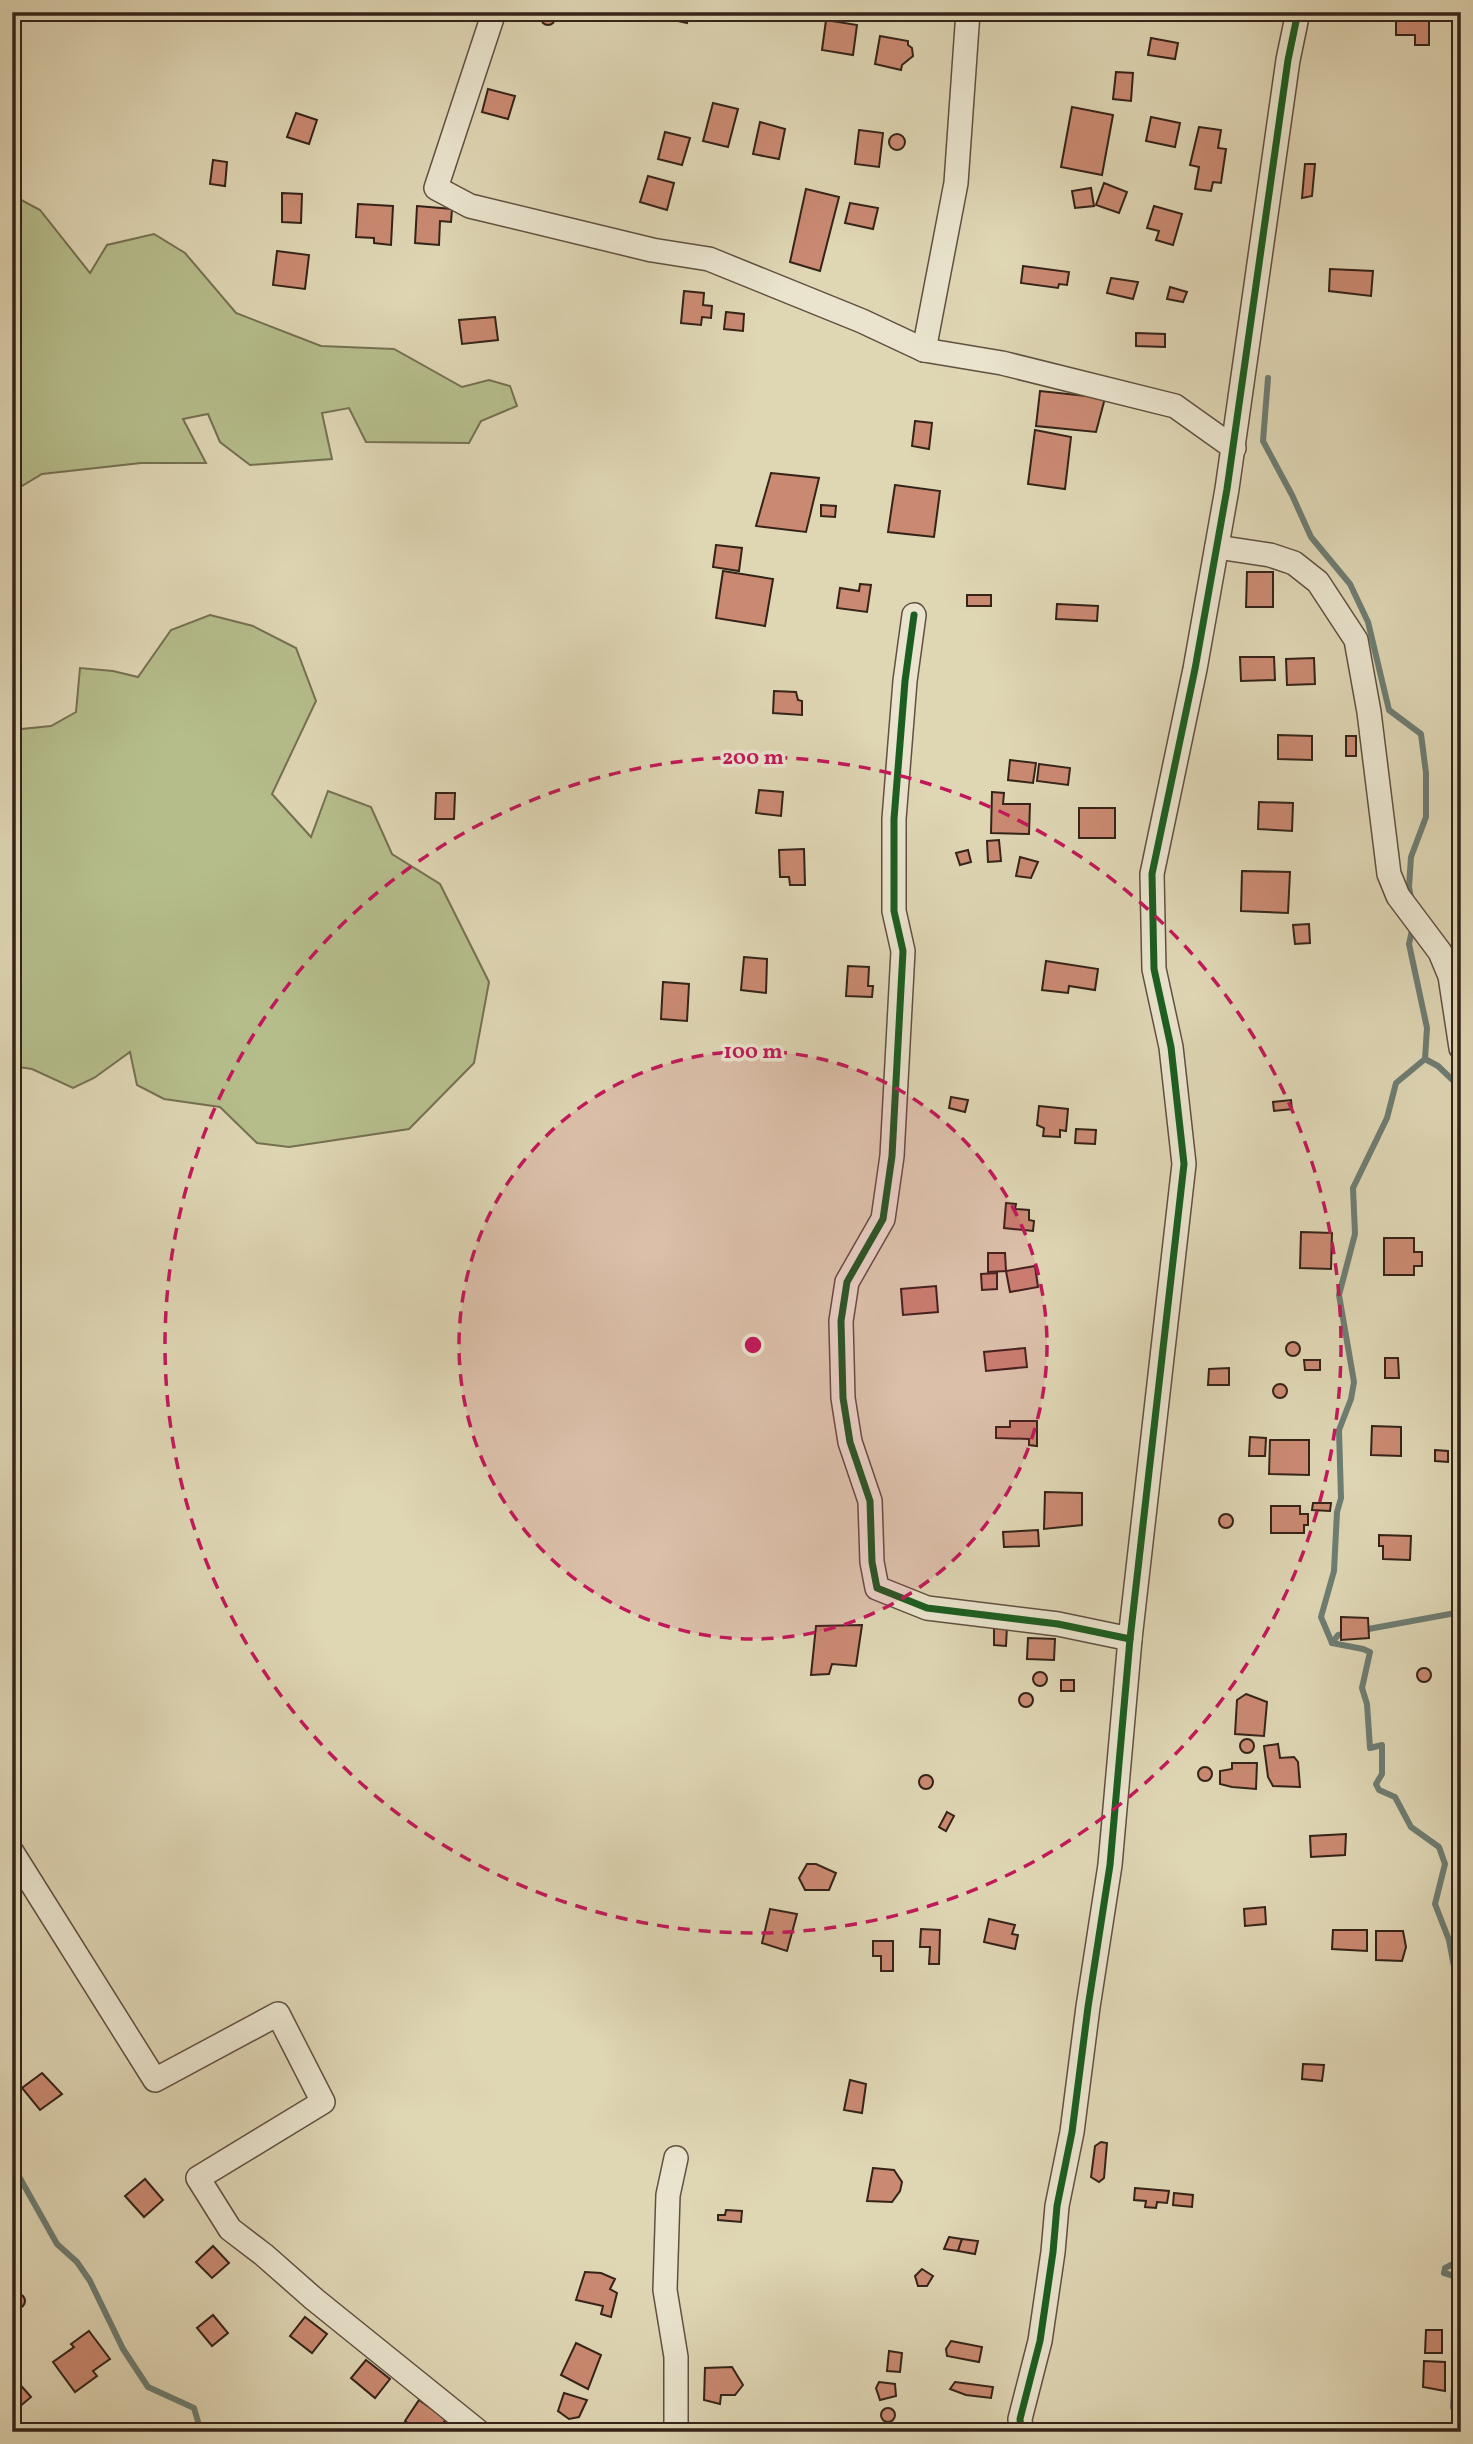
<svg xmlns="http://www.w3.org/2000/svg" width="1473" height="2444" font-family="Vollkorn,serif">
	<rect width="100%" height="100%" fill="#dfd6b4"/>
	<filter id="stains"><feTurbulence type="fractalNoise" baseFrequency=".00286" numOctaves="4"/><feColorMatrix values="0 0 0 0 .2 0 0 0 0 .09 0 0 0 0 .02 0 0 0 .5 -.17"/></filter>
	<radialGradient id="worn" r=".72"><stop offset=".6" stop-color="#630" stop-opacity="0"/><stop offset="1" stop-color="#630" stop-opacity=".3"/></radialGradient>
	<g fill="#b5bd8b" stroke="#757052" stroke-width="2">
		<polygon points="12,195 40,210 90,273 107,245 154,234 185,253 236,313 321,346 394,349 462,387 489,380 510,386 517,406 481,421 469,443 366,442 349,408 322,413 332,459 250,465 220,442 208,414 183,419 206,463 141,463 42,474 12,492"/>
		<polygon points="210,615 253,626 296,648 316,701 272,794 311,837 328,791 371,807 392,854 440,884 489,982 474,1063 409,1129 289,1147 257,1143 220,1107 164,1099 137,1085 130,1052 94,1078 73,1088 32,1069 12,1066 12,730 51,726 76,712 80,668 113,671 138,677 171,630"/>
	</g>
	<g fill="none" stroke-linecap="round" stroke-linejoin="round">
		<g stroke="#6d7d73" stroke-width="6">
			<polyline points="1268,378 1263,441 1292,495 1311,537 1350,584 1368,622 1389,710 1421,734 1426,773 1426,817 1411,857 1409,887 1411,898"/>
			<polyline points="1413,926 1409,944 1427,1028 1425,1059 1438,1066 1461,1088"/>
			<polyline points="1425,1059 1396,1083 1387,1118 1353,1188 1355,1234 1339,1295 1354,1382 1351,1399 1339,1430 1341,1498 1337,1512 1334,1571 1321,1617 1332,1643 1363,1649 1370,1652 1362,1688 1367,1704 1370,1748 1382,1745 1382,1774 1376,1784 1379,1790 1395,1797 1411,1827 1439,1847 1445,1864 1435,1904 1449,1940 1455,1972 1461,1983"/>
			<polyline points="1363,1630 1461,1612"/>
			<polyline points="1332,1643 1338,1635 1349,1633"/>
			<polyline points="12,2164 57,2244 77,2262 90,2281 123,2349 148,2387 194,2408 201,2432"/>
			<polyline points="1461,2260 1445,2268 1444,2273 1461,2278"/>
			<polyline points="1461,2359 1455,2366 1453,2408 1461,2415"/>
		</g>
	</g>
	<g fill="#ca8a72" stroke="#352319" stroke-width="2">
		<circle cx="548" cy="18" r="7"/>
		<polygon points="656,12 689,12 687,23 655,16"/>
		<polygon points="1396,18 1429,18 1429,45 1415,45 1415,35 1396,35"/>
		<polygon points="826,20 857,25 853,55 822,50"/>
		<polygon points="880,36 908,41 908,45 912,48 913,56 902,65 901,70 875,64"/>
		<polygon points="1151,38 1178,43 1175,59 1148,55"/>
		<polygon points="1116,72 1133,73 1131,101 1113,99"/>
		<polygon points="488,89 515,96 508,119 482,112"/>
		<polygon points="713,103 738,109 728,147 703,141"/>
		<polygon points="1072,107 1113,115 1102,175 1061,167"/>
		<polygon points="296,113 317,120 309,144 287,137"/>
		<polygon points="1151,117 1180,123 1175,147 1146,141"/>
		<polygon points="760,122 785,129 779,159 753,154"/>
		<polygon points="1199,127 1221,130 1218,148 1226,149 1221,183 1213,182 1211,191 1195,189 1199,167 1190,165"/>
		<polygon points="859,130 883,133 879,167 855,164"/>
		<polygon points="665,132 690,138 682,165 658,159"/>
		<circle cx="897" cy="142" r="8"/>
		<polygon points="213,160 227,162 225,186 210,184"/>
		<polygon points="1305,164 1315,164 1312,196 1302,198"/>
		<polygon points="648,176 674,183 667,210 640,202"/>
		<polygon points="1104,183 1127,192 1119,213 1096,205"/>
		<polygon points="1091,188 1094,206 1075,208 1072,191"/>
		<polygon points="806,189 839,197 820,271 790,262"/>
		<polygon points="282,193 302,194 301,223 282,222"/>
		<polygon points="850,203 878,208 873,229 845,223"/>
		<polygon points="358,204 393,206 391,245 374,243 374,238 356,237"/>
		<polygon points="417,206 452,209 451,222 440,221 439,245 415,243"/>
		<polygon points="1154,206 1182,214 1173,245 1156,240 1159,231 1147,228"/>
		<polygon points="277,251 309,255 305,289 273,285"/>
		<polygon points="1023,266 1069,272 1067,285 1059,284 1058,288 1021,283"/>
		<polygon points="1330,269 1373,271 1371,296 1329,291"/>
		<polygon points="1111,278 1138,282 1133,299 1107,293"/>
		<polygon points="1170,287 1187,292 1183,302 1167,299"/>
		<polygon points="684,291 704,293 703,305 712,306 711,318 702,317 701,325 681,323"/>
		<polygon points="726,312 744,314 743,331 724,329"/>
		<polygon points="495,317 498,340 462,344 459,320"/>
		<polygon points="1136,333 1165,334 1165,347 1136,346"/>
		<polygon points="1040,391 1105,398 1096,432 1036,426"/>
		<polygon points="915,421 932,423 929,449 912,446"/>
		<polygon points="1035,430 1071,437 1065,489 1028,484"/>
		<polygon points="771,473 819,478 806,532 756,526"/>
		<polygon points="895,485 940,491 934,537 888,532"/>
		<polygon points="821,505 836,506 835,517 821,516"/>
		<polygon points="716,545 742,548 739,571 713,567"/>
		<polygon points="723,571 773,579 765,626 716,618"/>
		<polygon points="1247,572 1273,572 1273,607 1246,607"/>
		<polygon points="860,584 871,585 867,612 837,608 840,588 859,591"/>
		<rect x="967" y="595" width="24" height="11"/>
		<polygon points="1057,604 1098,606 1097,621 1056,619"/>
		<polygon points="1240,657 1274,657 1275,680 1241,681"/>
		<polygon points="1314,658 1315,684 1287,685 1286,659"/>
		<polygon points="774,691 796,692 798,700 802,701 802,715 773,713"/>
		<polygon points="1278,735 1312,736 1312,760 1278,759"/>
		<rect x="1346" y="736" width="10" height="20"/>
		<polygon points="1010,760 1036,763 1033,783 1008,780"/>
		<polygon points="1039,764 1070,768 1068,785 1037,781"/>
		<polygon points="759,790 783,792 781,816 756,813"/>
		<polygon points="992,792 1004,793 1003,804 1030,804 1029,834 991,833"/>
		<polygon points="436,793 455,793 454,819 435,819"/>
		<polygon points="1259,802 1293,803 1292,831 1258,829"/>
		<rect x="1079" y="808" width="36" height="30"/>
		<polygon points="999,840 1001,861 988,862 987,841"/>
		<polygon points="804,849 805,885 790,885 789,877 780,877 779,850"/>
		<polygon points="968,850 971,862 960,865 956,853"/>
		<polygon points="1020,857 1038,862 1031,878 1016,876"/>
		<polygon points="1242,871 1290,872 1288,913 1241,911"/>
		<polygon points="1309,924 1310,943 1295,944 1293,925"/>
		<polygon points="744,957 767,959 766,993 741,990"/>
		<polygon points="1046,961 1098,969 1095,990 1069,986 1068,993 1042,990"/>
		<polygon points="848,966 869,967 868,986 873,986 872,997 846,996"/>
		<polygon points="663,982 689,984 687,1021 661,1019"/>
		<polygon points="951,1097 968,1100 965,1112 949,1108"/>
		<polygon points="1291,1100 1292,1109 1274,1111 1273,1102"/>
		<polygon points="1039,1106 1068,1109 1066,1131 1060,1130 1060,1137 1043,1136 1044,1128 1037,1125"/>
		<polygon points="1076,1129 1096,1130 1095,1144 1075,1143"/>
		<polygon points="1006,1203 1016,1204 1015,1209 1029,1210 1029,1220 1034,1221 1033,1231 1004,1228"/>
		<polygon points="1301,1232 1332,1233 1331,1269 1300,1268"/>
		<polygon points="1384,1238 1414,1238 1414,1252 1422,1252 1422,1266 1414,1266 1414,1275 1384,1275"/>
		<polygon points="988,1253 1005,1253 1006,1271 988,1272"/>
		<polygon points="1035,1266 1038,1287 1010,1292 1006,1271"/>
		<polygon points="997,1273 997,1289 982,1290 981,1274"/>
		<polygon points="936,1286 938,1312 903,1315 901,1289"/>
		<circle cx="1293" cy="1349" r="7"/>
		<polygon points="1025,1348 1027,1367 986,1371 984,1352"/>
		<polygon points="1385,1358 1398,1358 1399,1378 1385,1378"/>
		<polygon points="1304,1360 1320,1360 1320,1370 1305,1370"/>
		<polygon points="1229,1368 1229,1385 1208,1385 1209,1369"/>
		<circle cx="1280" cy="1391" r="7"/>
		<polygon points="1010,1421 1037,1421 1037,1446 1029,1445 1029,1439 996,1438 996,1427 1010,1427"/>
		<polygon points="1372,1426 1401,1427 1401,1456 1371,1455"/>
		<polygon points="1250,1437 1266,1438 1265,1456 1249,1456"/>
		<polygon points="1270,1440 1309,1440 1309,1475 1269,1474"/>
		<polygon points="1435,1450 1448,1451 1448,1462 1435,1461"/>
		<polygon points="1045,1492 1082,1493 1082,1525 1044,1529"/>
		<polygon points="1313,1503 1331,1503 1330,1511 1312,1510"/>
		<polygon points="1271,1506 1300,1506 1300,1514 1308,1514 1308,1525 1304,1525 1304,1533 1271,1533"/>
		<circle cx="1226" cy="1521" r="7"/>
		<polygon points="1038,1530 1039,1546 1004,1547 1003,1532"/>
		<polygon points="1379,1535 1411,1536 1410,1560 1383,1559 1383,1546 1379,1546"/>
		<polygon points="1341,1617 1368,1618 1369,1638 1341,1640"/>
		<polygon points="862,1625 856,1666 832,1664 829,1674 811,1675 816,1626"/>
		<polygon points="994,1626 1007,1626 1006,1646 994,1645"/>
		<polygon points="1028,1638 1055,1639 1054,1660 1027,1659"/>
		<polygon points="1455,1647 1461,1648 1461,1676 1455,1671"/>
		<circle cx="1424" cy="1675" r="7"/>
		<circle cx="1040" cy="1679" r="7"/>
		<rect x="1061" y="1680" width="13" height="11"/>
		<circle cx="1026" cy="1700" r="7"/>
		<polygon points="1246,1694 1267,1702 1264,1736 1235,1734 1237,1700"/>
		<circle cx="1247" cy="1746" r="7"/>
		<polygon points="1278,1744 1280,1758 1294,1757 1298,1762 1300,1787 1273,1786 1268,1777 1264,1746"/>
		<polygon points="1232,1763 1257,1763 1256,1789 1232,1787 1220,1784 1220,1771 1232,1769"/>
		<circle cx="1205" cy="1774" r="7"/>
		<circle cx="926" cy="1782" r="7"/>
		<polygon points="947,1812 954,1816 946,1831 939,1827"/>
		<polygon points="1346,1834 1345,1855 1311,1857 1310,1836"/>
		<polygon points="807,1864 816,1864 836,1873 829,1890 805,1890 799,1878"/>
		<polygon points="1265,1907 1266,1924 1245,1926 1244,1909"/>
		<polygon points="770,1909 797,1914 787,1951 762,1943"/>
		<polygon points="989,1919 1015,1925 1012,1934 1018,1935 1015,1949 984,1942"/>
		<polygon points="921,1929 940,1930 939,1964 929,1964 930,1947 920,1947"/>
		<polygon points="1333,1930 1367,1930 1367,1951 1332,1949"/>
		<polygon points="1376,1931 1403,1931 1406,1947 1402,1961 1376,1960"/>
		<polygon points="873,1941 893,1941 893,1971 881,1971 881,1956 873,1956"/>
		<polygon points="1303,2064 1324,2065 1322,2081 1302,2079"/>
		<polygon points="42,2073 62,2094 40,2110 22,2088"/>
		<polygon points="850,2080 866,2084 862,2113 844,2110"/>
		<polygon points="1101,2142 1107,2143 1104,2178 1099,2182 1091,2177 1095,2146"/>
		<polygon points="873,2168 894,2170 902,2182 900,2191 892,2202 867,2201"/>
		<polygon points="145,2179 163,2200 144,2217 125,2196"/>
		<polygon points="1135,2188 1169,2191 1167,2203 1157,2202 1156,2208 1145,2207 1146,2201 1134,2200"/>
		<polygon points="1174,2193 1193,2195 1192,2207 1173,2205"/>
		<polygon points="726,2210 742,2211 741,2222 718,2220 718,2215 725,2215"/>
		<polygon points="949,2237 962,2239 958,2251 944,2249"/>
		<polygon points="962,2239 978,2241 975,2254 958,2251"/>
		<polygon points="213,2246 229,2263 212,2278 196,2262"/>
		<polygon points="922,2269 933,2276 927,2286 918,2286 915,2276"/>
		<polygon points="585,2272 601,2273 615,2279 610,2289 617,2293 611,2317 601,2314 603,2306 576,2300"/>
		<circle cx="18" cy="2301" r="7"/>
		<polygon points="213,2315 228,2333 212,2346 197,2328"/>
		<polygon points="305,2317 327,2334 312,2353 290,2336"/>
		<polygon points="1426,2330 1442,2330 1442,2353 1425,2353"/>
		<polygon points="89,2331 110,2359 93,2371 97,2376 75,2392 53,2362 74,2347 71,2344"/>
		<polygon points="951,2341 982,2347 979,2362 947,2356 946,2349"/>
		<polygon points="576,2343 601,2355 588,2389 561,2375"/>
		<polygon points="889,2351 902,2353 900,2372 887,2371"/>
		<polygon points="366,2360 390,2379 375,2398 351,2378"/>
		<polygon points="1424,2361 1445,2362 1445,2391 1423,2387"/>
		<polygon points="732,2367 743,2385 735,2395 721,2395 720,2404 704,2400 705,2368"/>
		<polygon points="16,2380 31,2397 12,2413 12,2383"/>
		<polygon points="879,2382 895,2384 896,2396 880,2400 876,2388"/>
		<polygon points="955,2382 993,2387 991,2398 966,2395 950,2389"/>
		<polygon points="564,2393 587,2400 579,2417 569,2419 558,2411"/>
		<polygon points="419,2400 446,2419 437,2432 420,2432 405,2421"/>
		<circle cx="888" cy="2415" r="7"/>
	</g>
	<g fill="none" stroke-linecap="round" stroke-linejoin="round">
		<g stroke="#605040" stroke-width="26">
			<g id="minor">
				<polyline points="494,12 436,188 470,206 652,250 709,259 862,321 924,350 1002,363 1175,406 1234,448"/>
				<polyline points="924,350 956,183 968,12"/>
				<polyline points="1217,547 1270,555 1294,563 1318,582 1356,640 1369,712 1389,874 1398,896 1440,952 1450,976 1461,1048"/>
				<polyline points="914,615 905,681 894,819 894,911 903,951 892,1156 883,1219 847,1282 841,1321 843,1398 850,1442 870,1501 872,1562 877,1588 927,1608 1058,1624 1130,1639"/>
				<polyline points="12,1852 155,2080 278,2014 323,2102 198,2178 230,2229 264,2255 314,2299 479,2432"/>
				<polyline points="676,2432 676,2357 665,2290 668,2195 676,2158"/>
				<polyline points="1021,2432 1020,2419 1040,2341 1053,2252 1057,2206 1072,2132 1088,2007 1110,1865 1130,1639 1184,1164 1171,1047 1154,969 1152,874 1195,669 1227,489 1288,60 1298,12"/>
			</g>
		</g>
		<use href="#minor" stroke="#eae4ce" stroke-width="23"/>
		<g stroke="#eae4ce" stroke-width="11">
			<g id="cycleway">
				<polyline points="914,615 905,681 894,819 894,911 903,951 892,1156 883,1219 847,1282 841,1321 843,1398 850,1442 870,1501 872,1562 877,1588 927,1608 1058,1624 1130,1639"/>
				<polyline points="1021,2432 1020,2419 1040,2341 1053,2252 1057,2206 1072,2132 1088,2007 1110,1865 1130,1639 1184,1164 1171,1047 1154,969 1152,874 1195,669 1227,489 1288,60 1298,12"/>
			</g>
		</g>
		<use href="#cycleway" stroke="#1b5e20" stroke-width="7"/>
	</g>
	<circle cx="753" cy="1345" r="294" fill="#c2185b" fill-opacity=".12"/>
	<g fill="none" stroke="#c2185b" stroke-width="3.5" stroke-dasharray="12 9">
		<circle cx="753" cy="1345" r="294"/>
		<circle cx="753" cy="1345" r="588"/>
	</g>
	<circle cx="753" cy="1345" r="10" fill="#c2185b" stroke="#eae4ce" stroke-width="3.5"/>
	<g font-size="21" text-anchor="middle" font-weight="bold" fill="#c2185b" stroke="#eae4ce" stroke-width="7" stroke-linejoin="round" paint-order="stroke">
		<text x="753" y="764">200 m</text>
		<text x="753" y="1058">100 m</text>
	</g>
	<rect width="1473" height="2444" fill="none" stroke="#dfd6b4" stroke-width="42"/>
	<rect x="14" y="14" width="1445" height="2416" fill="none" stroke="#352319" stroke-width="3.5"/>
	<rect x="21" y="21" width="1431" height="2402" fill="none" stroke="#352319" stroke-width="2"/>
	<rect width="100%" height="100%" filter="url(#stains)"/>
	<rect width="100%" height="100%" fill="url(#worn)"/>
</svg>
